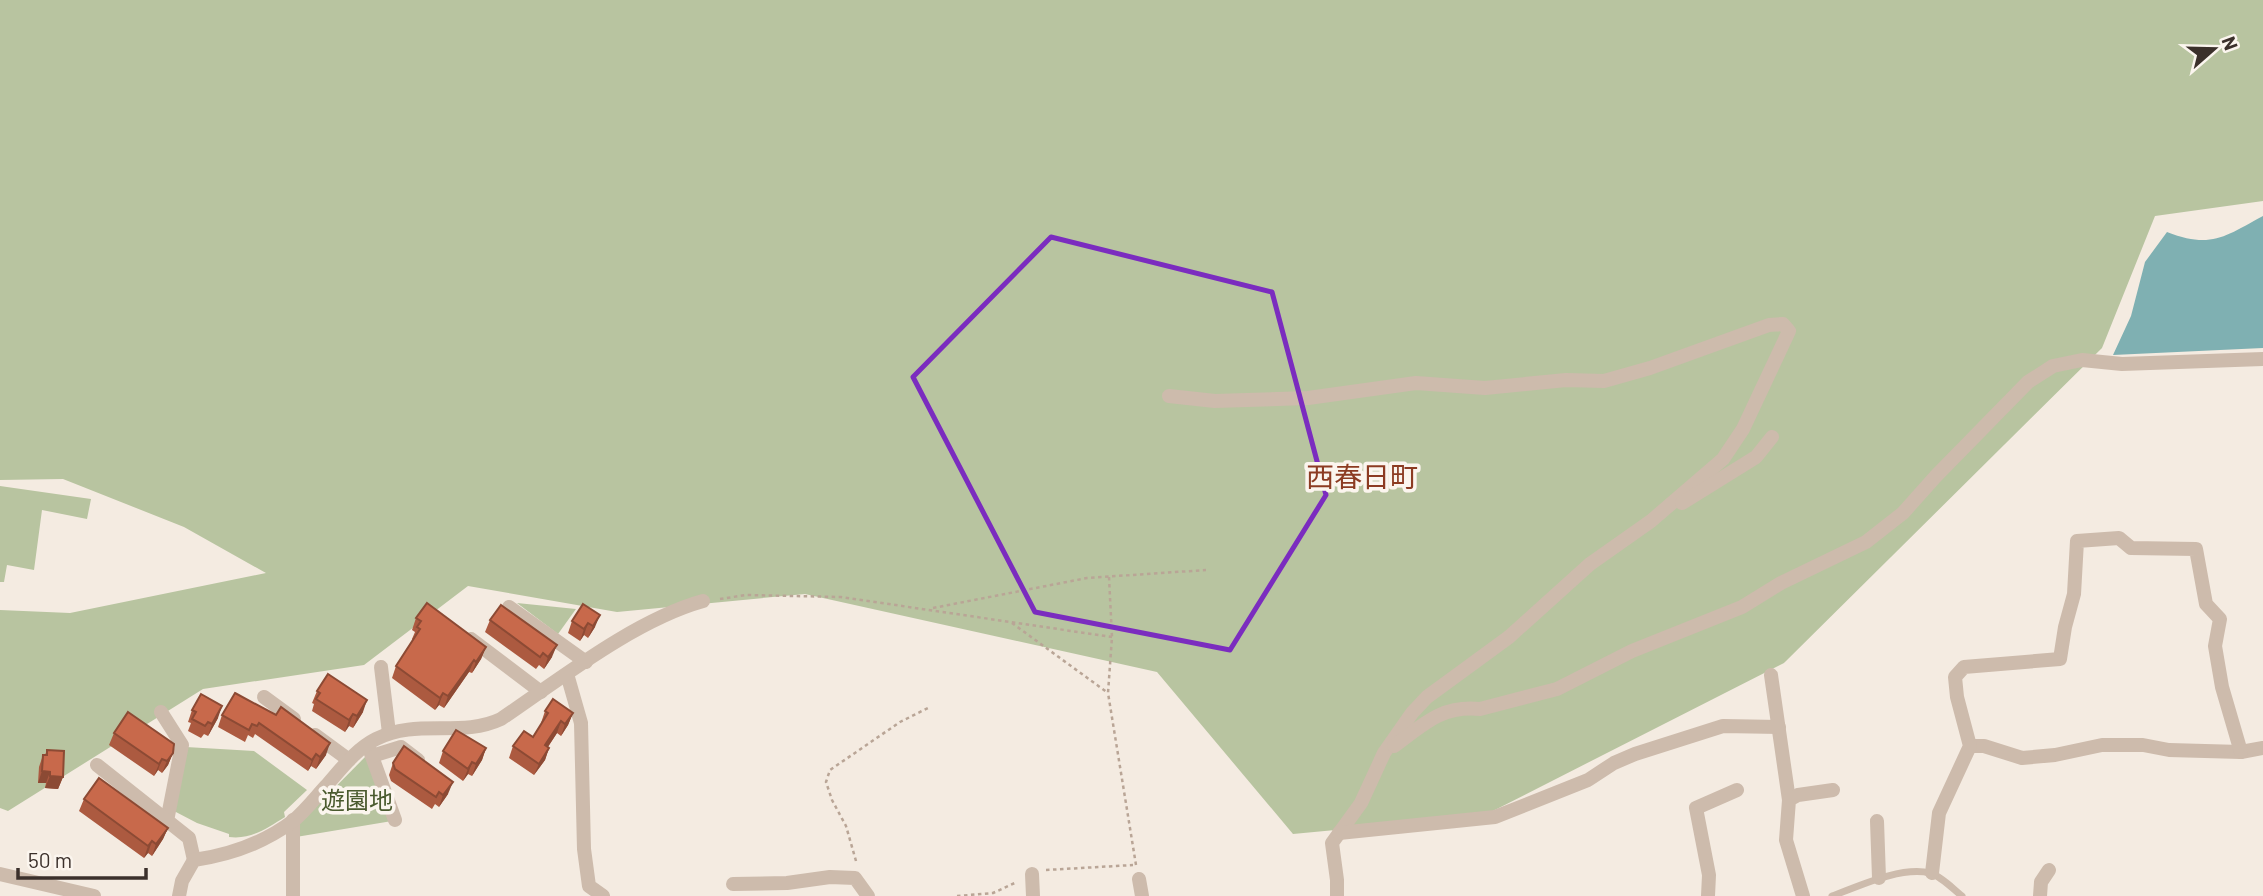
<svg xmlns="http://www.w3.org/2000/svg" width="2263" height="896" font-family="Barlow,'Noto Sans JP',sans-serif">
	<rect width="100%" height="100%" fill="#f4ebe1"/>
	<g fill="#b8c4a0">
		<polygon points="0,0 2263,0 2263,201 2155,216 2102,348 1784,663 1483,816 1293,834 1157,672 805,594 617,612 468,586 364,665 203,689 8,811 0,808 0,610 70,613 266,573 184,527 63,479 0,480"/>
		<polygon points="0,486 91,499 87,519 42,510 34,570 7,565 4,582 0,582"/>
		<polygon points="517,603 576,609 558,634"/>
		<path d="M 186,747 L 254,751 L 307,790 L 284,812 L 285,817 C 267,828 251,840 229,837 L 229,834 L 197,823 L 174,811 Z"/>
		<polygon points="367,755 392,821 296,837 296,827"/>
	</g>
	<path fill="#7fb0b2" d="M 2263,216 L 2263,348 L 2113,355 L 2131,316 L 2145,262 L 2167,232 C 2211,249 2224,237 2263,216 Z"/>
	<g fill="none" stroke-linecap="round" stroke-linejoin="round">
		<g stroke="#b9a596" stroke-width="2.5" stroke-dasharray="3.5 3.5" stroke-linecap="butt">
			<polyline points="1109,577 1112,637 1108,693 1136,865"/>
			<polyline points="720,599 746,595 841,597 1112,637"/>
			<polyline points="933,608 1087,578 1206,570"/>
			<polyline points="1012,623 1108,693"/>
			<polyline points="856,861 846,826 832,800 826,782 830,770 900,722 928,708"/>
			<polyline points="1046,870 1133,865"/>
			<polyline points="957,896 993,893 1017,882"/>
		</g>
		<path stroke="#cdbbac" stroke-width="7" d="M 1832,896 C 1859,886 1901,866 1930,873 C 1941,876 1953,889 1962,896"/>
		<g stroke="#cdbbac" stroke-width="14">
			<polyline points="1169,396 1215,401 1247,400 1308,398 1416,383 1485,388 1566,380 1604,381 1650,368 1769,325 1783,324 1789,331 1743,429 1723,459 1651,521 1590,564 1509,637 1427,697 1412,713 1384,753 1361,803 1332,843 1337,880 1337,896"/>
			<polyline points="1682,503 1756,457 1772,437"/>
			<polyline points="509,607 586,662"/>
			<polyline points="471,639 541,692"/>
			<polyline points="381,667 389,733"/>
			<polyline points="567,674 581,723 584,849 589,886 603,896"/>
			<polyline points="1771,675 1789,800"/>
			<polyline points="264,697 294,719"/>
			<polyline points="161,712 182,745 167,821"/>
			<polyline points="315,735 349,760"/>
			<path d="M 1394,746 C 1423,725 1441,705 1480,709 L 1557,689 L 1632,651 L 1742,607 L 1781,583 L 1866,542 L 1903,513 L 1936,476 L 2028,382 L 2053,366 L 2082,360 L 2122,364 L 2263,359"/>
			<polyline points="1970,746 1984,746 2022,758 2055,755 2102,745 2143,745 2169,750 2241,752 2263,748"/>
			<polyline points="369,748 395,820"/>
			<polyline points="372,756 401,747 418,760"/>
			<polyline points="97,765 189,838 194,860"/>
			<polyline points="293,820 293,896"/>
			<polyline points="1877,821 1879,878"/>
			<polyline points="1339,833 1495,817 1588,780 1614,763 1635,754 1723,726 1779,727"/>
			<polyline points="1932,873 1939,813 1970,746 1957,697 1955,677 1964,667 2060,659 2065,627 2074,594 2077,541 2119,538 2131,548 2196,549 2206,604 2220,619 2215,646 2222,687 2241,752"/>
			<polyline points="0,874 94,896"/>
			<polyline points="1032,874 1033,896"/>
			<polyline points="1139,879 1142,896"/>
			<polyline points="733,884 787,883 830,877 855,878 868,896"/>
			<path d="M 179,896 L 182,881 L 194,860 C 229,855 265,842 293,821 C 305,811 315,798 326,786 C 341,769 356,749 376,739 C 417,718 461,738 501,719 C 560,679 635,620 703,601"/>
			<polyline points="1708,896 1709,875 1696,808 1737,790"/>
			<polyline points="1803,896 1786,840 1789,800 1798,795 1833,790"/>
			<polyline points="2040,896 2041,882 2049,870"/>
		</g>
	</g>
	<g fill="#ac5a40">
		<polygon points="583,604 595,627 588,638 584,635 580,641 568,633 572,621"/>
		<polygon points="416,618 486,647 481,659 472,673 469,672 444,708 439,705 435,710 392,678 396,666 413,640 412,639 415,632 412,630"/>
		<polygon points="490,620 552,657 544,669 539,665 536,669 485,632"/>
		<polygon points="317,691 363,712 353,728 349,726 345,732 312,711 314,704 312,703"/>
		<polygon points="235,693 326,755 316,769 311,766 308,771 255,734 253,738 248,735 245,742 218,727 222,715"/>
		<polygon points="192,710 218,718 208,736 204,734 201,738 188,731 191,723 188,722"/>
		<polygon points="545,711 573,713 568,725 561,736 557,733 548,747 549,748 545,760 534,775 509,758 513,746 533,737 542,724 541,723"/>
		<polygon points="114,733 173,753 168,765 162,773 158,770 154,776 109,745"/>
		<polygon points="486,748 482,760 472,776 468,774 463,781 439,763 443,751"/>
		<polygon points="47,750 63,777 58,789 45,788 46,783 38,783 39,767 43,755 45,755"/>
		<polygon points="393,763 448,794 439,807 435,804 432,809 391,781 389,775"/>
		<polygon points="84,799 168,828 163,839 152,856 148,853 144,858 79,811"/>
	</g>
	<g fill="#8c4a34">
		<polygon points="600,615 595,627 588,638 593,626"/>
		<polygon points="588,623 584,635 580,641 584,629"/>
		<polygon points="557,645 552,657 544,669 548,657"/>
		<polygon points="486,647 481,659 472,673 476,662"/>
		<polygon points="474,660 469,672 444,708 448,696"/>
		<polygon points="443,693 439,705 435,710 440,698"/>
		<polygon points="367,700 363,712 353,728 357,716"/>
		<polygon points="222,706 218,718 208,736 212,724"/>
		<polygon points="573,713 568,725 561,736 565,724"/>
		<polygon points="353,714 349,726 345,732 349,720"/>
		<polygon points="561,721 557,733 541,757 545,745"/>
		<polygon points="330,743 326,755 316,769 320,757"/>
		<polygon points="486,748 482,760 472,776 476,764"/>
		<polygon points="549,748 545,760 534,775 539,764"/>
		<polygon points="173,753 168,765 162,773 167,761"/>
		<polygon points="316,754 311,766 308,771 312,760"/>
		<polygon points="162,759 158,770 154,776 159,764"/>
		<polygon points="472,762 468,774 463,781 468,769"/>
		<polygon points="42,771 50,772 46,783 38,783"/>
		<polygon points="50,776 63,777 58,789 45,788"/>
		<polygon points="453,782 448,794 439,807 443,795"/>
		<polygon points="168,828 163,839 152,856 156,844"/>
		<polygon points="152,841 148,853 144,858 148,846"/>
	</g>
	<g fill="#c8694b" stroke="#8c4a34" stroke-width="2">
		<polygon points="427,603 486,647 476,662 474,660 448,696 443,693 440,698 396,666 420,629 417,627 421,621 416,618"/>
		<polygon points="583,604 600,615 593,626 588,623 584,629 572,621"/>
		<polygon points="501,605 557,645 548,657 543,653 540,657 490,620"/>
		<polygon points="328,674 367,700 357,716 353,714 349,720 316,699 320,693 317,691"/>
		<polygon points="235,693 276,715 281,707 330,743 320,757 316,754 312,760 259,723 257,726 252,724 249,730 222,715"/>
		<polygon points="201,694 222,706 212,724 208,722 205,726 192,719 196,712 192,710"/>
		<polygon points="553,699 573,713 565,724 561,721 545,745 549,748 539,764 513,746 524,731 533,737 548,713 545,711"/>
		<polygon points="128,712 174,744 173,753 167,761 162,759 159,764 114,733"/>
		<polygon points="456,730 486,748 476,764 472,762 468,769 443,751"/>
		<polygon points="404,746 453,782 443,795 439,792 436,797 395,769 393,763"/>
		<polygon points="47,750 64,751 63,777 50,776 50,772 42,771 43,755 47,755"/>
		<polygon points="99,778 168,828 156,844 152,841 148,846 84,799"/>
	</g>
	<path fill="none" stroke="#7b2cbf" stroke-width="5" stroke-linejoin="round" d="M 1051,237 L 1272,292 L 1326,495 L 1230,650 L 1035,612 L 913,377 Z"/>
	<g text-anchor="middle" stroke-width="7" stroke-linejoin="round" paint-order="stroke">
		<g font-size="24" fill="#4a5a2e" stroke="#fbf5ee">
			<text x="357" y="809">遊園地</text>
		</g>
		<g font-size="28" fill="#8c3b22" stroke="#fbf5ee">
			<text x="1362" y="487">西春日町</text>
		</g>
	</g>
	<g transform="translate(2214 49) rotate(70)" stroke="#fbf5ee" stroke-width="5" paint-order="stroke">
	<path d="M0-5L12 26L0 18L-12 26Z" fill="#3b302b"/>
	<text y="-10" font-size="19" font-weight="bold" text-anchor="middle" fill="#3b302b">N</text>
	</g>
	<path d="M18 868v10h128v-10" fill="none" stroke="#3b302b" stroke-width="3.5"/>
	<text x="28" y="868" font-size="21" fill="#3b302b" stroke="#fbf5ee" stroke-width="5" paint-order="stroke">50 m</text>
</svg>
